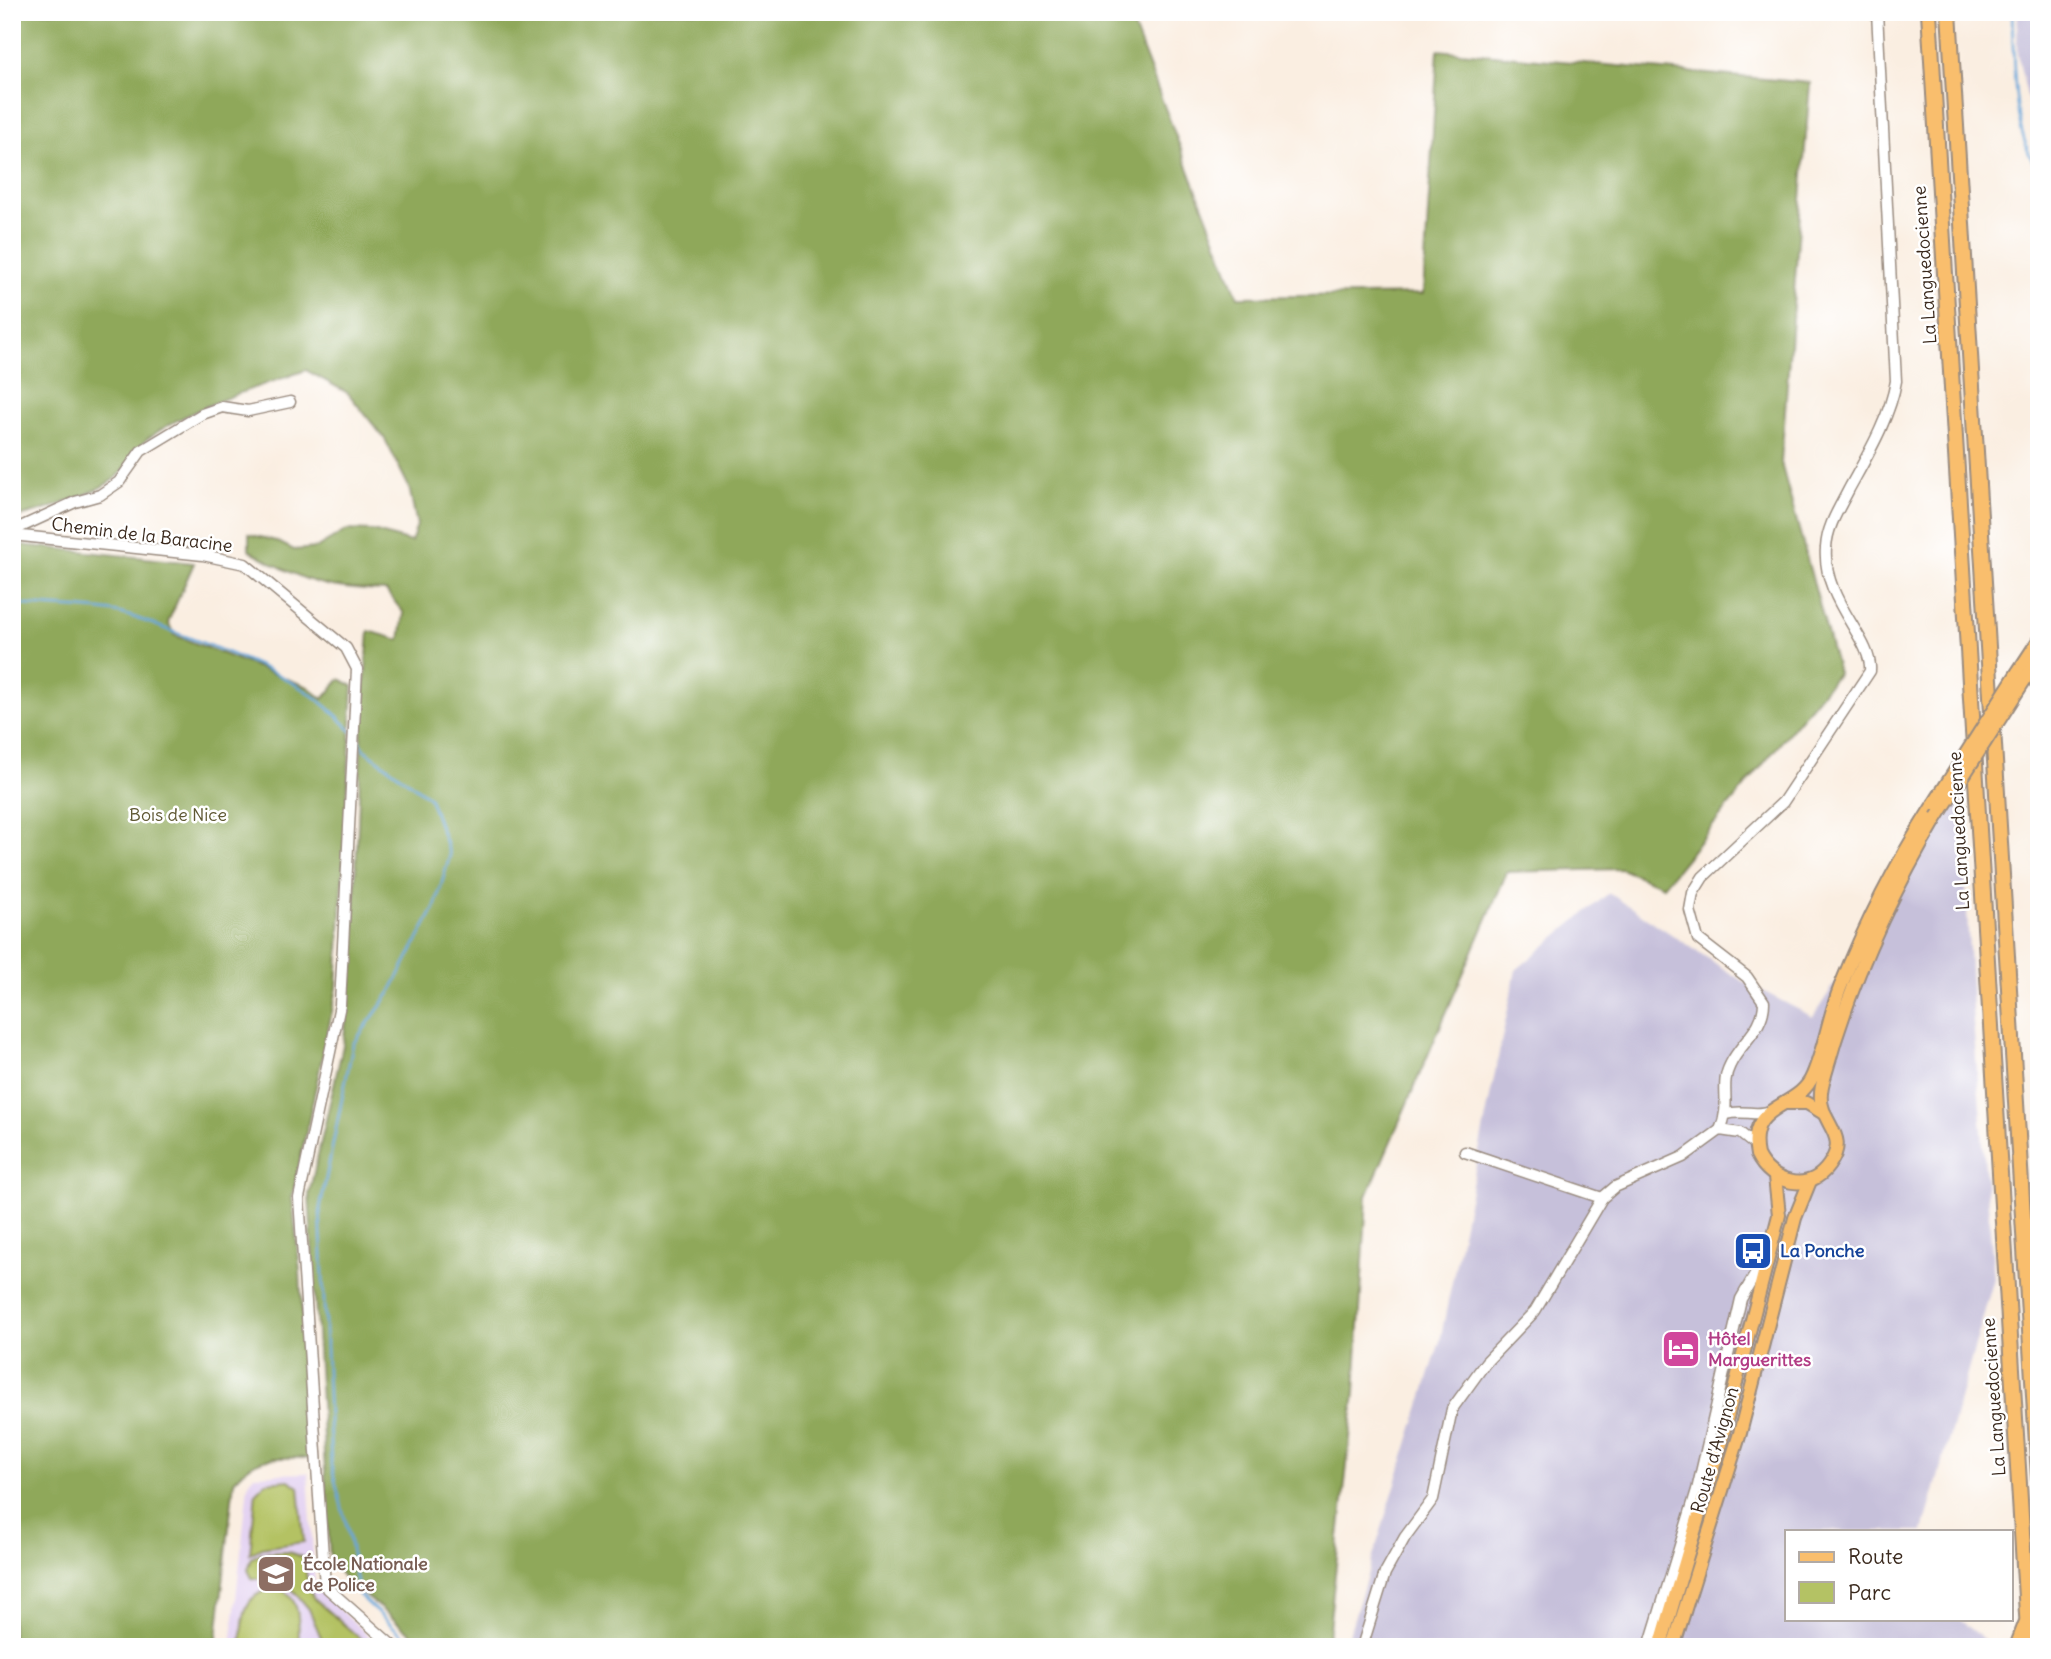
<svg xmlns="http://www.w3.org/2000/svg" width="2051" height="1659" font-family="Delius,sans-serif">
	<rect width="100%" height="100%" fill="#fff"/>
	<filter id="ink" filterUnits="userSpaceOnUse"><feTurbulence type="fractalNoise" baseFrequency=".0143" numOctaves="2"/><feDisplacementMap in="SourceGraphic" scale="14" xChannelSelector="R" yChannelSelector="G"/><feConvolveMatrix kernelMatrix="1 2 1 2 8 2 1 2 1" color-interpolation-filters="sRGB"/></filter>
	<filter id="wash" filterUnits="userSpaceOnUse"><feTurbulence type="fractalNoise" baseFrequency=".00686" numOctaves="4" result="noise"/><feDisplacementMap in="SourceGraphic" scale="28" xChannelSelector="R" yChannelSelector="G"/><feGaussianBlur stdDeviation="1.57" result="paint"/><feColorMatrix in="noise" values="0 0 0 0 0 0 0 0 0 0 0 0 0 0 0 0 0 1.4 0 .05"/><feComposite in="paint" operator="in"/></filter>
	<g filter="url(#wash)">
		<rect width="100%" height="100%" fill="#faeee1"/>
		<polygon fill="#e4d3f2" points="308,1473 315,1588 381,1647 231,1647 248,1485 254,1475"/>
		<g fill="#c6c0da">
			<polygon points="2018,12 2039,12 2039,147 2017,53"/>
			<polygon points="1961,793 1972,1009 1994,1278 1923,1531 1787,1531 1787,1619 1959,1619 1993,1647 1345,1647 1440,1341 1516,970 1609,893 1739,979 1813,1017"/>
		</g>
		<g fill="#b4c264" stroke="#787641" stroke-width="2">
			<polygon points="289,1480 299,1487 304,1542 261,1548 250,1554 256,1492 266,1482"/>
			<polygon points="289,1552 304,1558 308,1586 314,1599 370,1647 325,1647 309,1609 287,1583 252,1578 248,1570 252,1558 261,1553"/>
			<path d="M 278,1587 C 303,1600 298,1622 299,1647 L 241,1647 C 244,1614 241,1594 278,1587 Z"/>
		</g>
		<g fill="#8fa85a" stroke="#65693c" stroke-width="2">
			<path d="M 12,12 L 1128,12 L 1238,297 L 1423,294 L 1438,50 L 1810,83 L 1781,463 L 1838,673 L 1663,886 L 1621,869 L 1507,872 L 1367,1196 L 1355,1392 L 1327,1647 L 427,1647 L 343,1577 L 330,1560 L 309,1194 L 343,1045 L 352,974 L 362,721 L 369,631 L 400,640 L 404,613 L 386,591 C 321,589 305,582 249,550 L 249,534 L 276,541 L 294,550 L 317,548 L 347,530 L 373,531 L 411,542 L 417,525 L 409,487 L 385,439 L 348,393 L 306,370 C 253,389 194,405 147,439 C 135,449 131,462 121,473 C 105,491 37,514 12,518 Z"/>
			<path d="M 12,544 L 194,563 L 168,622 L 174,635 L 308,687 L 323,699 L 340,679 L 353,686 L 337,988 L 292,1198 L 300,1270 L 309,1458 C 275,1458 258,1453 234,1481 L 216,1647 L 12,1647 Z"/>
		</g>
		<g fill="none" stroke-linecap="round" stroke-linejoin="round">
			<g stroke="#68a7da" stroke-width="2.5">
				<path d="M 2012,12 C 2014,60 2011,131 2039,172"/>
				<path d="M 12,603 C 47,609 87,606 119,613 C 143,619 167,630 190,638 C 249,661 310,681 351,731"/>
				<polyline points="357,739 365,750 429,797 450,855 435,907 390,993 353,1044 320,1208 331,1465 348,1531 359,1595 415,1647"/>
			</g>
		</g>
	</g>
	<g filter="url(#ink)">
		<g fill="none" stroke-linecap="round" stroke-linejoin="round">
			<g stroke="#9a8c80" stroke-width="13">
				<g id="minor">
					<polyline points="12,531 75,502 100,495 119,482 141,451 202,414 222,407 248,411 290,402"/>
					<polyline points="12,535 203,555 245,564 346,648 357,669 340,1005 299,1198 325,1586 394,1647"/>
					<path d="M 1727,1114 C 1743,1109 1756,1117 1770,1111"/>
					<path d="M 1720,1130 C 1732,1104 1719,1086 1730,1065 C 1741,1042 1764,1029 1764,1002 L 1747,977 L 1698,939 L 1690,910 L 1693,893 L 1703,877 L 1783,802 L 1870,671 C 1873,639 1822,601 1826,548 C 1827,526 1840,507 1849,489 C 1867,456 1890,418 1896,381 L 1877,12"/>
					<polyline points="1465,1152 1602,1198"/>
					<polyline points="1362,1647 1385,1573 1405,1537 1433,1499 1452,1409 1486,1362 1535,1311 1602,1198 1615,1187 1683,1157 1720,1130 1740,1133 1755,1145"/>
					<polyline points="1649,1647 1697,1490 1741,1299 1767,1254"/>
				</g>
			</g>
			<g stroke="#9a8c80" stroke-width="16">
				<g id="major">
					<polyline points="2018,672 2039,640"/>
					<polyline points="2027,676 2039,657"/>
					<path d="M 1934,804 C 1897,862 1865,924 1840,988 C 1829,1016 1825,1047 1813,1075 C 1799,1111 1746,1101 1757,1155 C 1771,1184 1809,1194 1829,1165 C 1848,1138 1827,1128 1822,1106 C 1819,1096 1822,1084 1825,1075 C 1850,982 1888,899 1937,817"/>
					<polyline points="1785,1103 1807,1103 1825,1114"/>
					<polyline points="1660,1647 1721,1441 1779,1215 1775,1177"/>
					<polyline points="1673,1647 1740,1433 1795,1218 1810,1181"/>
				</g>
			</g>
			<g stroke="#9a8c80" stroke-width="18">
				<g id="highway">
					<polyline points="1929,12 2029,1647"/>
					<polyline points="1949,12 2039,1477"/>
					<polyline points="2017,1647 2026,1624"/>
				</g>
			</g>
			<use href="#minor" stroke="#fff" stroke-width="10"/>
			<use href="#major" stroke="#f9be6d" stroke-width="12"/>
			<use href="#highway" stroke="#f9be6d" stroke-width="14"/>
			<g stroke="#9a8c80" stroke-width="16" stroke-linecap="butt">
				<g id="major-bridge">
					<polyline points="1934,804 2018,672"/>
					<polyline points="1937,817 2027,676"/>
				</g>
			</g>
			<use href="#major-bridge" stroke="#f9be6d" stroke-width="12"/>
		</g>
	</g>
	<defs>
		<g id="bus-square" transform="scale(2.0125)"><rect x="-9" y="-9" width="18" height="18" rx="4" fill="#1a4fb4" stroke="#fff"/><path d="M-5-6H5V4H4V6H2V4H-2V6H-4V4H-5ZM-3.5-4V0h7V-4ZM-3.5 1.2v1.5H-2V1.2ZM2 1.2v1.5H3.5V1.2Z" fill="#fff"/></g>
		<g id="hotel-square" transform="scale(2.0125)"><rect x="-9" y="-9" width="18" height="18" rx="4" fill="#d1479c" stroke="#fff"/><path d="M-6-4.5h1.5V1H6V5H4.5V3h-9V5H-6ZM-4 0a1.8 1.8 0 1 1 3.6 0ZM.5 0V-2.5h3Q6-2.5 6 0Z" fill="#fff"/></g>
		<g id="university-square" transform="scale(2.0125)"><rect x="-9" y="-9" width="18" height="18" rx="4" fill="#8d6e63" stroke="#fff"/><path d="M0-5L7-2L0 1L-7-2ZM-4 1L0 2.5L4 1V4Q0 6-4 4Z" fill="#fff"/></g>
	</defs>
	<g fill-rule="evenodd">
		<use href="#bus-square" x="1753" y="1251"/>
		<use href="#hotel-square" x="1681" y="1349"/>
		<use href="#university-square" x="276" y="1574"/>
	</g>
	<g text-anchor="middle" stroke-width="5" stroke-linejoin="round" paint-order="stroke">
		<g font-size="18" fill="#3b2a1e" stroke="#fff">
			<text transform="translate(1925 265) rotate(-94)" y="6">La Languedocienne</text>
			<text transform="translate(142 535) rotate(7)" y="6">Chemin de la Baracine</text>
			<text transform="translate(1959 831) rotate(-93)" y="6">La Languedocienne</text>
			<text transform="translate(1994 1397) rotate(-94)" y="6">La Languedocienne</text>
			<text transform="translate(1715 1450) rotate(-74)" y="6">Route d'Avignon</text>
		</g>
		<g font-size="18" fill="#5f5833" stroke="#fff">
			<text x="178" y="821">Bois de Nice</text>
		</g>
		<g font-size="18" font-weight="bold" fill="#164399" stroke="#fff" text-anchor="start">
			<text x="1780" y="1257">La Ponche</text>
		</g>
		<g font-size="18" font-weight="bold" fill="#b23c85" stroke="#fff" text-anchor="start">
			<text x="1708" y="1345">Hôtel<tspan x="1708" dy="21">Marguerittes</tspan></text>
		</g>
		<g font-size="18" font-weight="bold" fill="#785e54" stroke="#fff" text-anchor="start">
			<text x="303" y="1570">École Nationale<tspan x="303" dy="21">de Police</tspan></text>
		</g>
	</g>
	<rect width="2051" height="1659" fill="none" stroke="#fff" stroke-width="42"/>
	<rect x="1785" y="1530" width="228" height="91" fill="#ffffff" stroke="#b1aaa5" stroke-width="2"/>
	<rect x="1799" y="1552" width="35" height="10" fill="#f9be6d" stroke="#b1aaa5" stroke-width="2"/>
	<text x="1848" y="1564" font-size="21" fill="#3b2a1e">Route</text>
	<rect x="1799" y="1582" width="35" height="21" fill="#b4c264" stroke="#b1aaa5" stroke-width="2"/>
	<text x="1848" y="1600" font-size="21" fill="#3b2a1e">Parc</text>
</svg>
